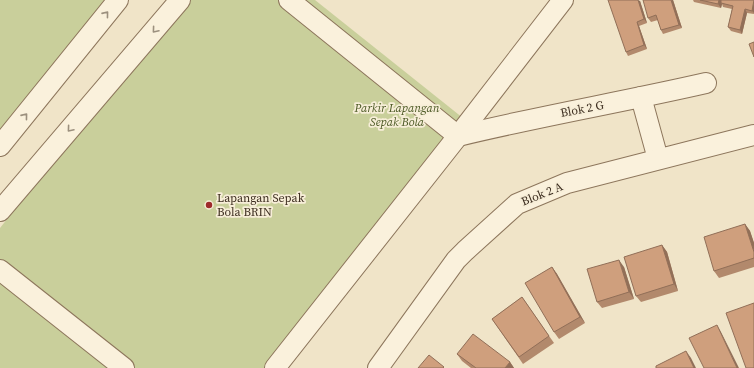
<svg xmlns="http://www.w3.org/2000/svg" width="754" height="368" font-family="'Source Serif 4',serif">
	<rect width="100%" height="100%" fill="#f0e4c8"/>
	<g fill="#c9cf9b">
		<polygon points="0,0 109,0 0,137"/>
		<polygon points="180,0 315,0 468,122 270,368 0,368 0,228"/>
	</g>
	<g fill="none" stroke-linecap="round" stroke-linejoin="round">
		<g stroke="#8d765c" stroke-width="22">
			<g id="minor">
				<polyline points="641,97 658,159"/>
				<path d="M 458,136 C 540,116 623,102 706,83"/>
				<polyline points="458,136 563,0"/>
				<polyline points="0,146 118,0"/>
				<polyline points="0,211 180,0"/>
				<polyline points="0,270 124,368"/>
				<polyline points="275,368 458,136 289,0"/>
				<polyline points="378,368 456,260 465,251 517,204 567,183 754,135"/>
			</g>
		</g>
		<use href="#minor" stroke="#faf1dc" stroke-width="20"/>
	</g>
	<g fill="#b2896c">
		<polygon points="673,0 682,28 663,34 661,30 658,20 651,22 648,18"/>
		<polygon points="693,0 754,0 754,14 747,13 742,34 731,31 728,27 732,9 723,7 722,4 721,8 694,2"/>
		<polygon points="640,1 647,23 639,26 647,49 628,56 626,52"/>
		<polygon points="745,224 750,231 754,243 754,267 719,278 714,271"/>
		<polygon points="662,245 667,252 678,291 641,302 636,296"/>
		<polygon points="552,267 557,274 585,323 559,339 554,332"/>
		<polygon points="624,267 634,299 602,308 597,302"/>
		<polygon points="522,297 554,343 523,364 492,319"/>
		<polygon points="457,354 510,362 514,368 471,368 462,361"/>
	</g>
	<g fill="#916f58">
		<polygon points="638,0 640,1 647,23 644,19"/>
		<polygon points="671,0 673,0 682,28 679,25"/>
		<polygon points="719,0 723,0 721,3 722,4 721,8 718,4"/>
		<polygon points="754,2 754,13 752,11"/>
		<polygon points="745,9 747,13 742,34 740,30"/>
		<polygon points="637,22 639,26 647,49 644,45"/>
		<polygon points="745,224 750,231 754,243 754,252"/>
		<polygon points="662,245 667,252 678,291 674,284"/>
		<polygon points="619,260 624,267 634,299 629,292"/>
		<polygon points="552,267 557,274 585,323 580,317"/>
		<polygon points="717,325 721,332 739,368 737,368"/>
		<polygon points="686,351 691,358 696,368 694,368"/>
		<polygon points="510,362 514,368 505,368"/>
	</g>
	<g fill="#cf9f7d" stroke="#916f58">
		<polygon points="608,0 638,0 644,19 637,22 644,45 626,52"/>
		<polygon points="643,0 671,0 679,25 661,30 656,15 648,18"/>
		<polygon points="700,0 719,0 718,4"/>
		<polygon points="721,0 754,0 752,11 745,9 740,30 728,27 733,6 721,3"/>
		<polygon points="754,42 754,57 749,44"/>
		<polygon points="745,224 754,252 754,258 714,271 704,237"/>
		<polygon points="662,245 674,284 636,296 624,257"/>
		<polygon points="619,260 629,292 597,302 587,269"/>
		<polygon points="552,267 580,317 554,332 525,283"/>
		<polygon points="522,297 549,336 519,357 492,319"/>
		<polygon points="754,303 754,368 746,368 726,313"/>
		<polygon points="717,325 737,368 704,368 689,338"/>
		<polygon points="473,334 510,362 505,368 476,368 457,354"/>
		<polygon points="686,351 694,368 656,368 656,366"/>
		<polygon points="429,355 444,367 443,368 418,368"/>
	</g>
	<defs><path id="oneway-chevron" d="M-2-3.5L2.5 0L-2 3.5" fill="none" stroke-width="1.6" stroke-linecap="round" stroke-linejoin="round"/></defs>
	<g stroke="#9c907e">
		<use href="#oneway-chevron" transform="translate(106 14) rotate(-51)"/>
		<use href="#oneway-chevron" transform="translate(155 30) rotate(130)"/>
		<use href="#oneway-chevron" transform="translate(25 116) rotate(-51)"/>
		<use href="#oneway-chevron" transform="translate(70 129) rotate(130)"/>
	</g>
	<circle fill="#9e2a2b" stroke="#f7eed8" stroke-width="1.5" cx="209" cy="205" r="4"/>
	<g text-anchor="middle" stroke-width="3.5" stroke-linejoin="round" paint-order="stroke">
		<g font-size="12" font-style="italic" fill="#4d5a26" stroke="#f7eed8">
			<text x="397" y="112">Parkir Lapangan<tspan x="397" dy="14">Sepak Bola</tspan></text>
		</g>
		<g font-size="12" fill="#3d2e20" stroke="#f7eed8">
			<text transform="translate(582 109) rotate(-11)" y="4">Blok 2 G</text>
			<text transform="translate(542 194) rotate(-22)" y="4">Blok 2 A</text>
		</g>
		<g font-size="12" fill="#3d2e20" stroke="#f7eed8" text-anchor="start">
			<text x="217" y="202">Lapangan Sepak<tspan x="217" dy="14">Bola BRIN</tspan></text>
		</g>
	</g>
</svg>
